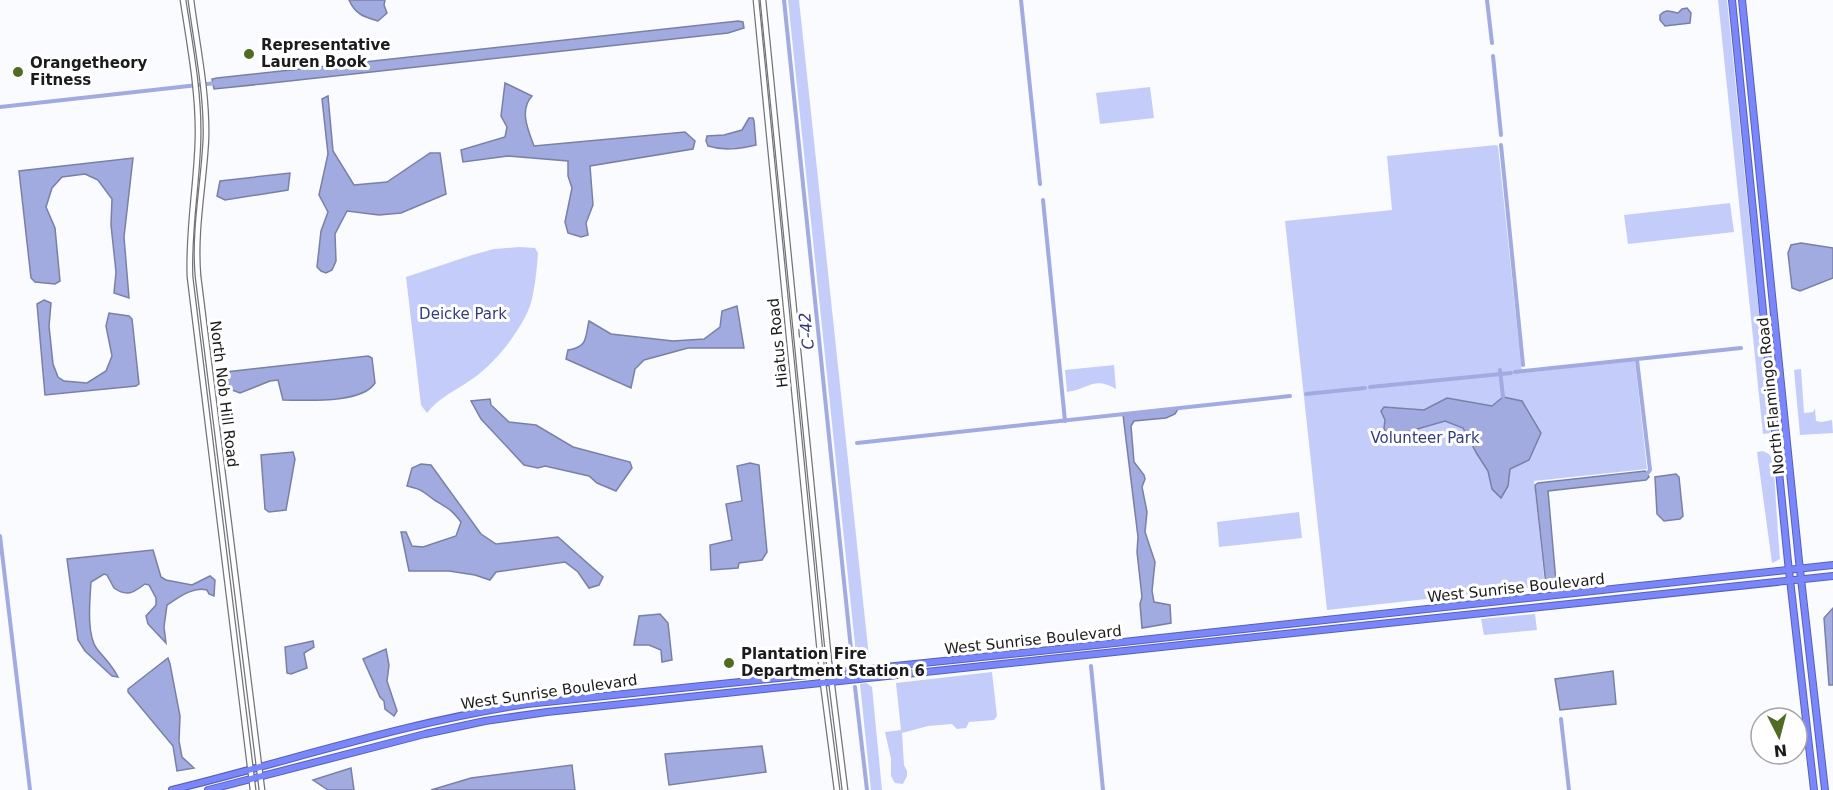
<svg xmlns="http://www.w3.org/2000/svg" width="1833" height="790" font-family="'DejaVu Sans',sans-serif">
	<rect width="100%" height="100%" fill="#fafbfe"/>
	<g fill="#c4cdf9">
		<polygon points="788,0 799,0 869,657 863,663 857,664"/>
		<polygon points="1718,0 1727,0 1771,431 1770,433 1763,434"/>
		<polygon points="1150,87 1154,118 1100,124 1096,93"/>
		<polygon points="1496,145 1498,146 1522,373 1635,360 1647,469 1534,481 1545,586 1327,610 1285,221 1392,210 1387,156"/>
		<polygon points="1730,203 1734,232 1628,244 1624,215"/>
		<path d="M 519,247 L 535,248 L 538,253 C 537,268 535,288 531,303 C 523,328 496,362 475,377 C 459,389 439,397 427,413 L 421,405 L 406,277 L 472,255 L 494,249 Z"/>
		<path d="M 1114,365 L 1116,389 C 1093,376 1090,389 1067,392 L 1065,370 Z"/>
		<polygon points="1801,369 1804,413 1813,412 1815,408 1816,421 1822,422 1832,420 1833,433 1800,435 1794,370"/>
		<path d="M 1763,451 L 1769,454 L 1773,460 C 1776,493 1777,526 1780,559 L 1772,563 L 1757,452 Z"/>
		<polygon points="1299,512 1302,538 1219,547 1217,522"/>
		<polygon points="1535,614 1537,630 1484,635 1481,619"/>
		<polygon points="992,672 997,716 994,720 969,722 966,728 957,729 952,724 928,726 902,733 904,765 907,771 907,776 903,784 895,783 891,776 891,759 885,732 901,730 896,683"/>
		<polygon points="866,683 872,687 882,790 871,790 860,684"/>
	</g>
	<g fill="#a1abe0" stroke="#7980a6" stroke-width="1.5">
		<path d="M 349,0 L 385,0 L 384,5 L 387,13 L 378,21 C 364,17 355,14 349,0 Z"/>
		<path d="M 1687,8 L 1691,13 L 1690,23 L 1665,26 L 1660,20 L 1660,15 C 1667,8 1670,12 1678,13 L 1682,9 Z"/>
		<polygon points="738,21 743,22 744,28 728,33 262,84 214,89 212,79 217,78"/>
		<path d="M 505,83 L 532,96 C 519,110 528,130 534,146 L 685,132 L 695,141 L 693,149 L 590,166 L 593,205 L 586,223 L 588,235 L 581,237 L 568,233 L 565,222 L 572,188 L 568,176 L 568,161 L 508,156 L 463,162 L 461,150 L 505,137 L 507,127 L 501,116 Z"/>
		<polygon points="328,96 333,151 354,185 387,182 430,153 440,153 446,194 401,213 379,215 347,211 335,234 336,261 332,270 326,273 321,271 317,267 321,231 328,212 319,195 328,154 322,99"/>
		<path d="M 749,118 L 753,118 L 754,121 L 756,145 C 739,149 724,151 708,146 L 706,141 L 707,136 L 724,135 L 742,130 Z"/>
		<polygon points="133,158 124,237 129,298 114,293 116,272 111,225 112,199 98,180 85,174 62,177 52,188 46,207 55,228 60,281 55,284 35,282 31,278 19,171"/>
		<polygon points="290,173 288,190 225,200 217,196 220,181"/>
		<polygon points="1801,243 1833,248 1833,278 1800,291 1792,288 1788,253 1791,245"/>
		<polygon points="44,300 51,303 49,326 53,364 58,377 64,381 87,383 106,371 112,356 106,326 109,313 129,316 132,319 139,384 136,386 45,395 37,304"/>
		<path d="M 737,306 L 744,348 L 688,348 L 644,360 L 635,369 L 631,388 L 566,359 L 568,350 C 588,347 585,338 589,321 L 611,334 L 673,341 L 704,339 L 720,327 L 722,311 Z"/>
		<path d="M 368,356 L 372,358 L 375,383 C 362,404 305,400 283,400 L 278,380 L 270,381 L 240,393 L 229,389 L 226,372 Z"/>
		<polygon points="1503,397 1522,401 1541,433 1529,460 1510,469 1508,486 1501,498 1492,489 1488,471 1477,454 1463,428 1445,421 1407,432 1397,438 1388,439 1384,428 1385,420 1381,411 1384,407 1424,410 1447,398 1492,406"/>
		<polygon points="490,399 491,405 509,422 536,425 573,447 630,462 632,468 616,491 597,483 589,476 545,466 538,468 524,465 481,419 471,401"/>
		<polygon points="1178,409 1175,414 1166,418 1134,421 1131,426 1134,462 1144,475 1145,479 1142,487 1147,512 1145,532 1155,562 1152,591 1154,602 1170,605 1171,623 1142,628 1140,604 1142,597 1137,552 1138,537 1123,415"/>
		<polygon points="293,452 295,459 286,510 269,512 265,509 261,455"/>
		<polygon points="750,463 759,465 767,552 762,560 739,563 738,568 711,570 710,545 732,540 726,504 742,501 737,466"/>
		<path d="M 421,464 L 431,465 L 481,534 L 496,544 L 558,537 L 603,577 L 599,585 L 589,588 L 578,572 L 565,562 L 496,572 L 490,580 L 475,575 L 449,571 L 409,571 L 401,532 L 406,532 L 412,546 L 423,547 L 456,536 L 461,522 C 451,509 449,509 436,501 C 422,492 425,490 407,486 L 412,468 Z"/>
		<polygon points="1645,471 1649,477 1646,480 1548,491 1556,582 1553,584 1546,585 1535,485 1538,483"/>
		<polygon points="1676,474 1679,477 1683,516 1680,519 1664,521 1657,514 1655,477"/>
		<path d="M 153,550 L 161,577 L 166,580 L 192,585 L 210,576 L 215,580 L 214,596 L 209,594 L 207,590 C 193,586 178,598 167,605 L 164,627 L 166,643 L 148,624 L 146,616 L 156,605 L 156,598 L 149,585 L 145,584 C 133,593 127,597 114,588 L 107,575 L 104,574 L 91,582 C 90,599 86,635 97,649 C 105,659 112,665 118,677 L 112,676 L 85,651 L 78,640 L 67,559 Z"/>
		<polygon points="1833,608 1833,685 1829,685 1824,618"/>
		<polygon points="660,614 668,623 672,660 662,662 661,650 649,645 634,645 639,616"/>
		<polygon points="313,641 314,647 304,653 307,668 291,674 287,673 285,647"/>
		<polygon points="386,649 389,665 387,681 397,711 394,716 385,709 384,701 380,697 363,659"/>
		<polygon points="168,658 170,664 180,716 179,741 182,757 194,768 177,771 173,746 128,692 128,689"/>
		<polygon points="1613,671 1616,704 1560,710 1555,679"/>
		<polygon points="762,746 766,772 669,785 665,754"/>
		<polygon points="572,765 575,790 431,790 471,778"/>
		<polygon points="351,768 354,790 328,790 313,780"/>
	</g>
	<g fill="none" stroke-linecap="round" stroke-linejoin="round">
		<g stroke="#a1abe0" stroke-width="4">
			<polyline points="784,0 852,659"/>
			<polyline points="1021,0 1040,184"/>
			<polyline points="1487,0 1492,43"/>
			<polyline points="1493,56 1501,135"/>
			<polyline points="0,107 216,83"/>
			<polyline points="1501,145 1523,365"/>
			<polyline points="1043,200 1065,421"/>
			<polyline points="1637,360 1650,470 1646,475"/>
			<polyline points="1500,370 1503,397"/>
			<polyline points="1515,372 1741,348"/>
			<polyline points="1370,387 1511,373"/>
			<polyline points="1306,394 1365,388"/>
			<polyline points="857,443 1290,396"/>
			<polyline points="0,536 30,790"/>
			<polyline points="1091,666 1103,790"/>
			<polyline points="855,687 867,790"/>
			<polyline points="1561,719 1569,790"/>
		</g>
		<g stroke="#737479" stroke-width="7">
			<g id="secondary">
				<path d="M 183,0 C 190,46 199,92 198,138 C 197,185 188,230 190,277 L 253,790"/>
				<path d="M 191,0 C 197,46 207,91 206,138 C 204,184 194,229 198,276 L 262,790"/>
				<polyline points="756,0 823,683 837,790"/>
				<polyline points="763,0 829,662 845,790"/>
			</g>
		</g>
		<g stroke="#5961ae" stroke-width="8">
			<g id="highway">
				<polyline points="1732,0 1788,562 1814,790"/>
				<polyline points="1742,0 1799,561 1825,790"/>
				<path d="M 172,790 C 290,761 406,722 527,704 L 1059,649 L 1833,565"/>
				<polyline points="208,790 425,734 485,721 547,712 1833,576"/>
			</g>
		</g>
		<use href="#secondary" stroke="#fff" stroke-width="4.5"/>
		<use href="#highway" stroke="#7a86fc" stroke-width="6"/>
	</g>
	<g fill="#4f6c20" stroke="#fff" stroke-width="2">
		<circle cx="249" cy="54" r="6"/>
		<circle cx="18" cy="72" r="6"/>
		<circle cx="729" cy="663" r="6"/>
	</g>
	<g text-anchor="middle" stroke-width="6" stroke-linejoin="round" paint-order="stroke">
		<g font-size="15" font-weight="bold" fill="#1b1b1d" stroke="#fff" text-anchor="start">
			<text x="261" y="50">Representative<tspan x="261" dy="17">Lauren Book</tspan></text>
			<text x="30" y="68">Orangetheory<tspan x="30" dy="17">Fitness</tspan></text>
			<text x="741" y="659">Plantation Fire<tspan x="741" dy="17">Department Station 6</tspan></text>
		</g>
		<g font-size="15" fill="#353b7b" stroke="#fff">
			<text x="463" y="319">Deicke Park</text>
			<text x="1425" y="443">Volunteer Park</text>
		</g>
		<g font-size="15" fill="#1b1b1d" stroke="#fff">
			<text transform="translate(778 343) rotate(-96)" y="5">Hiatus Road</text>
			<text transform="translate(224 394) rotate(83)" y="5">North Nob Hill Road</text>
			<text transform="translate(1771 396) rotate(-96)" y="5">North Flamingo Road</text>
			<text transform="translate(1516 588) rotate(-6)" y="5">West Sunrise Boulevard</text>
			<text transform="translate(1033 640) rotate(-6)" y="5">West Sunrise Boulevard</text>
			<text transform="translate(549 692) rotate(-8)" y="5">West Sunrise Boulevard</text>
		</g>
		<g font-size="16" font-style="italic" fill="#343a79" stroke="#fff">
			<text transform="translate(806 331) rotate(-96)" y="6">C-42</text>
		</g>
	</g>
	<g transform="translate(1779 736) rotate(174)"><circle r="28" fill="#ffffff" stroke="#a4a4a5" stroke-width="1.5"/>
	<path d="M0-4.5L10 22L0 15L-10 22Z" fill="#4f6c20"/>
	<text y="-9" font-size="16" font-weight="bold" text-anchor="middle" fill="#1b1b1d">N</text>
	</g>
</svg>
